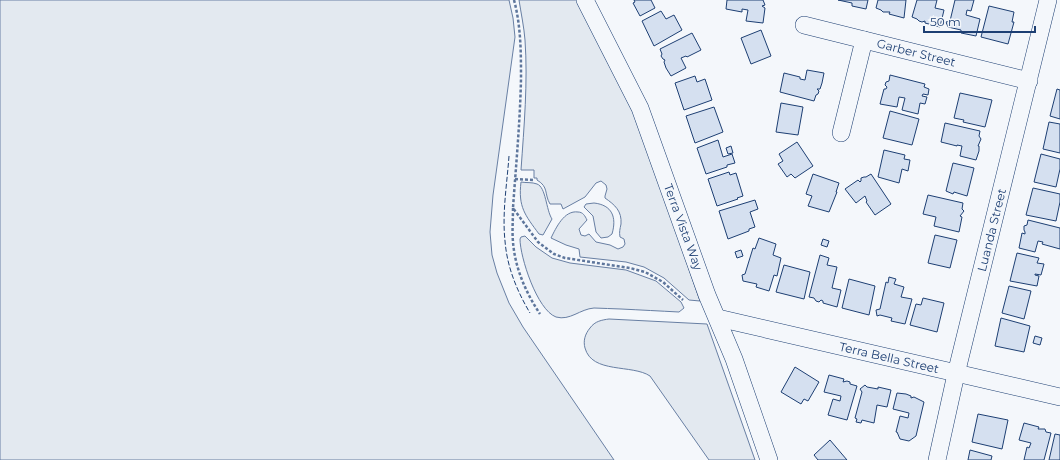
<svg xmlns="http://www.w3.org/2000/svg" width="1060" height="460" font-family="Montserrat,sans-serif">
	<rect width="100%" height="100%" fill="#f4f7fb"/>
	<g fill="#e3e9f0" stroke="#687fa3">
		<polygon points="0,0 509,0 513,18 515,37 493,195 490,232 492,255 497,273 509,303 523,327 614,460 0,460"/>
		<path d="M 519,0 L 578,0 L 640,126 L 700,301 L 689,300 L 664,278 L 644,267 L 626,262 L 580,257 L 579,249 L 566,245 L 551,238 C 556,228 564,210 578,212 C 583,212 585,216 587,220 L 579,229 L 581,235 L 585,236 L 589,234 L 596,242 L 610,245 L 618,249 L 623,247 L 625,244 L 624,239 L 620,237 C 619,232 620,229 621,224 C 622,211 615,205 605,198 L 605,196 L 607,189 L 606,185 L 601,181 L 596,183 L 585,197 L 563,209 L 561,204 L 550,204 C 544,194 549,187 537,180 L 537,178 L 534,178 L 534,170 L 521,170 C 524,127 528,82 525,40 C 524,27 521,13 519,0 Z"/>
		<path d="M 521,182 C 526,183 532,182 537,184 C 546,187 546,210 552,219 L 543,235 L 539,234 C 525,215 518,207 521,182 Z"/>
		<path d="M 594,203 C 612,205 617,217 612,234 L 608,237 L 601,238 L 596,232 L 593,216 L 584,207 L 586,204 Z"/>
		<path d="M 525,236 L 536,247 L 552,258 L 570,263 L 626,270 L 656,281 L 681,302 L 684,308 L 679,312 C 660,311 641,310 621,309 C 612,309 603,308 594,308 C 580,309 570,321 556,317 C 537,310 520,257 520,239 L 521,237 Z"/>
		<path d="M 609,319 L 707,324 L 755,460 L 709,460 L 650,376 C 632,364 592,374 585,348 C 583,341 585,334 590,328 C 595,321 602,320 609,319 Z"/>
	</g>
	<g fill="#d5e0f0" stroke="#1d3f73">
		<polygon points="634,0 651,0 655,8 640,16 633,3 635,2"/>
		<polygon points="727,0 763,0 765,5 762,6 765,8 763,23 746,21 748,10 742,9 742,12 726,9"/>
		<polygon points="838,0 868,0 866,9 852,6 852,3"/>
		<polygon points="878,0 906,0 904,18 889,14 890,12 883,12 881,10 876,8"/>
		<polygon points="917,0 937,0 935,8 944,10 940,27 925,23 925,21 922,22 919,21 917,19 912,17"/>
		<polygon points="955,0 974,0 971,11 967,10 966,15 980,19 976,36 961,33 961,30 948,27 946,22 950,21"/>
		<polygon points="989,6 1014,12 1012,22 1014,22 1008,44 981,37"/>
		<polygon points="661,11 666,19 674,15 682,30 654,46 642,21"/>
		<polygon points="761,30 771,56 751,64 741,38"/>
		<polygon points="692,33 701,50 687,57 686,56 681,58 686,68 671,76 666,68 664,62 665,60 663,59 661,56 662,54 660,49"/>
		<polygon points="807,70 824,73 822,83 820,89 817,89 819,91 818,94 816,95 814,101 780,92 784,73 800,77 800,79 805,80"/>
		<polygon points="890,75 925,84 924,87 929,89 928,95 923,94 922,96 927,97 925,104 920,103 918,114 902,110 905,98 899,97 897,107 880,104 884,89 886,89 887,87 885,85 886,82 889,81"/>
		<polygon points="695,76 697,82 705,79 712,100 684,110 675,83"/>
		<polygon points="1057,89 1060,90 1060,119 1050,116"/>
		<polygon points="960,93 992,100 985,127 963,122 964,120 954,118"/>
		<polygon points="781,103 803,107 798,135 776,132"/>
		<polygon points="714,107 723,132 695,143 686,116"/>
		<polygon points="890,111 919,119 912,145 883,138"/>
		<polygon points="1049,122 1060,124 1060,153 1043,149"/>
		<polygon points="945,123 980,131 979,136 981,139 978,146 979,146 979,151 976,160 960,156 962,146 957,145 957,146 941,142"/>
		<polygon points="718,140 723,157 732,154 735,163 727,165 727,167 706,174 697,148"/>
		<polygon points="797,142 813,166 795,178 791,174 787,177 778,164 783,161 779,154"/>
		<polygon points="731,146 733,153 728,154 726,148"/>
		<polygon points="884,150 905,155 904,159 910,160 908,171 902,169 899,183 878,177"/>
		<polygon points="1041,154 1060,159 1060,169 1056,187 1034,182"/>
		<polygon points="953,163 974,168 967,196 954,192 953,194 946,191"/>
		<polygon points="729,172 730,175 736,173 743,196 737,198 738,199 717,206 708,179"/>
		<polygon points="813,174 839,183 836,192 837,192 829,212 808,206 812,196 806,194"/>
		<polygon points="871,174 891,204 875,215 866,202 867,201 865,196 856,203 845,189 858,180 860,182 861,181 861,178 864,177 866,177"/>
		<polygon points="1033,188 1060,194 1060,202 1056,221 1026,215"/>
		<polygon points="928,195 963,203 962,209 964,211 960,216 962,217 959,232 934,226 936,217 923,214"/>
		<polygon points="755,200 758,209 750,212 755,227 749,229 749,231 728,239 719,211"/>
		<polygon points="1028,220 1060,228 1060,249 1042,244 1043,242 1038,241 1035,252 1019,248 1022,233 1025,234 1025,232 1024,230 1024,226 1027,225"/>
		<polygon points="935,235 957,240 950,268 928,263"/>
		<polygon points="759,238 776,244 773,255 781,258 777,276 774,275 769,291 756,287 757,284 743,281 742,275 745,274 753,248 755,249"/>
		<polygon points="823,239 829,241 827,247 821,245"/>
		<polygon points="741,250 743,256 737,258 735,252"/>
		<polygon points="1017,253 1039,258 1037,263 1044,264 1041,275 1035,274 1035,275 1039,276 1037,286 1010,281"/>
		<polygon points="820,255 829,258 827,265 837,267 832,288 841,290 837,307 823,303 823,301 821,300 819,302 816,301 814,298 809,297"/>
		<polygon points="784,265 810,272 804,299 776,292"/>
		<polygon points="889,277 896,279 894,284 904,287 901,297 912,299 905,324 891,321 892,318 880,315 877,316 876,310 880,309 886,282 888,283"/>
		<polygon points="849,279 875,286 869,315 842,308"/>
		<polygon points="1009,286 1031,291 1024,319 1002,313"/>
		<polygon points="923,298 944,303 937,332 910,325 916,304 921,305"/>
		<polygon points="1001,318 1030,326 1024,352 995,346"/>
		<polygon points="1035,336 1042,338 1040,345 1033,343"/>
		<polygon points="795,367 819,382 808,401 804,399 801,404 781,392"/>
		<polygon points="829,375 844,379 843,382 847,381 850,382 850,384 857,386 847,420 828,415 833,399 840,401 841,396 824,392"/>
		<polygon points="865,385 867,387 878,389 878,387 891,390 887,407 877,405 874,423 862,420 861,423 856,422 857,419 855,418 862,392 860,389"/>
		<polygon points="897,393 906,394 911,396 911,398 914,397 924,402 916,436 909,441 900,439 897,432 896,432 900,416 908,418 909,413 893,409"/>
		<polygon points="978,414 1008,420 1002,449 972,442"/>
		<polygon points="1024,423 1039,427 1038,429 1045,429 1046,432 1051,433 1044,460 1024,460 1027,447 1029,448 1031,443 1019,440"/>
		<polygon points="1055,434 1060,435 1060,460 1049,460"/>
		<polygon points="830,440 847,460 818,460 814,455"/>
		<polygon points="970,450 992,456 991,460 968,460"/>
	</g>
	<g fill="none" stroke-linecap="round" stroke-linejoin="round">
		<g stroke="#1d3f73" stroke-width="18">
			<g id="minor">
				<polyline points="585,0 640,108 707,295 734,359 769,460"/>
				<polyline points="804,25 1029,81"/>
				<polyline points="841,133 864,40"/>
				<polyline points="718,318 1060,397"/>
				<polyline points="937,460 956,374 1048,0"/>
			</g>
		</g>
		<g stroke="#5e769c" stroke-width="2.5" stroke-dasharray="3 2" stroke-linecap="butt">
			<path d="M 514,0 C 521,26 521,53 521,79 C 520,123 516,165 513,208 L 538,242 L 554,254 L 565,258 L 630,268 L 645,272 L 663,282 L 683,300"/>
			<polyline points="515,179 534,180"/>
			<path d="M 513,208 C 513,220 512,231 513,242 C 515,268 526,293 540,314"/>
		</g>
		<use href="#minor" stroke="#f4f7fb" stroke-width="17"/>
		<path stroke="#1d3f73" stroke-width="1" stroke-dasharray="5 2" stroke-linecap="butt" d="M 509,156 C 507,184 502,213 505,241 C 507,267 517,291 530,313"/>
	</g>
	<g text-anchor="middle" stroke-width="3" stroke-linejoin="round" paint-order="stroke">
		<g font-size="12" fill="#1d3f73" stroke="#f4f7fb">
			<text transform="translate(916 53) rotate(14)" y="4">Garber Street</text>
			<text transform="translate(683 227) rotate(70)" y="4">Terra Vista Way</text>
			<text transform="translate(992 230) rotate(-76)" y="4">Luanda Street</text>
			<text transform="translate(889 358) rotate(13)" y="4">Terra Bella Street</text>
		</g>
	</g>
	<path d="M924 26v6h111v-6" fill="none" stroke="#1d3f73" stroke-width="2"/>
	<text x="930" y="26" font-size="12" fill="#1d3f73" stroke="#f4f7fb" stroke-width="3" paint-order="stroke">50 m</text>
</svg>
